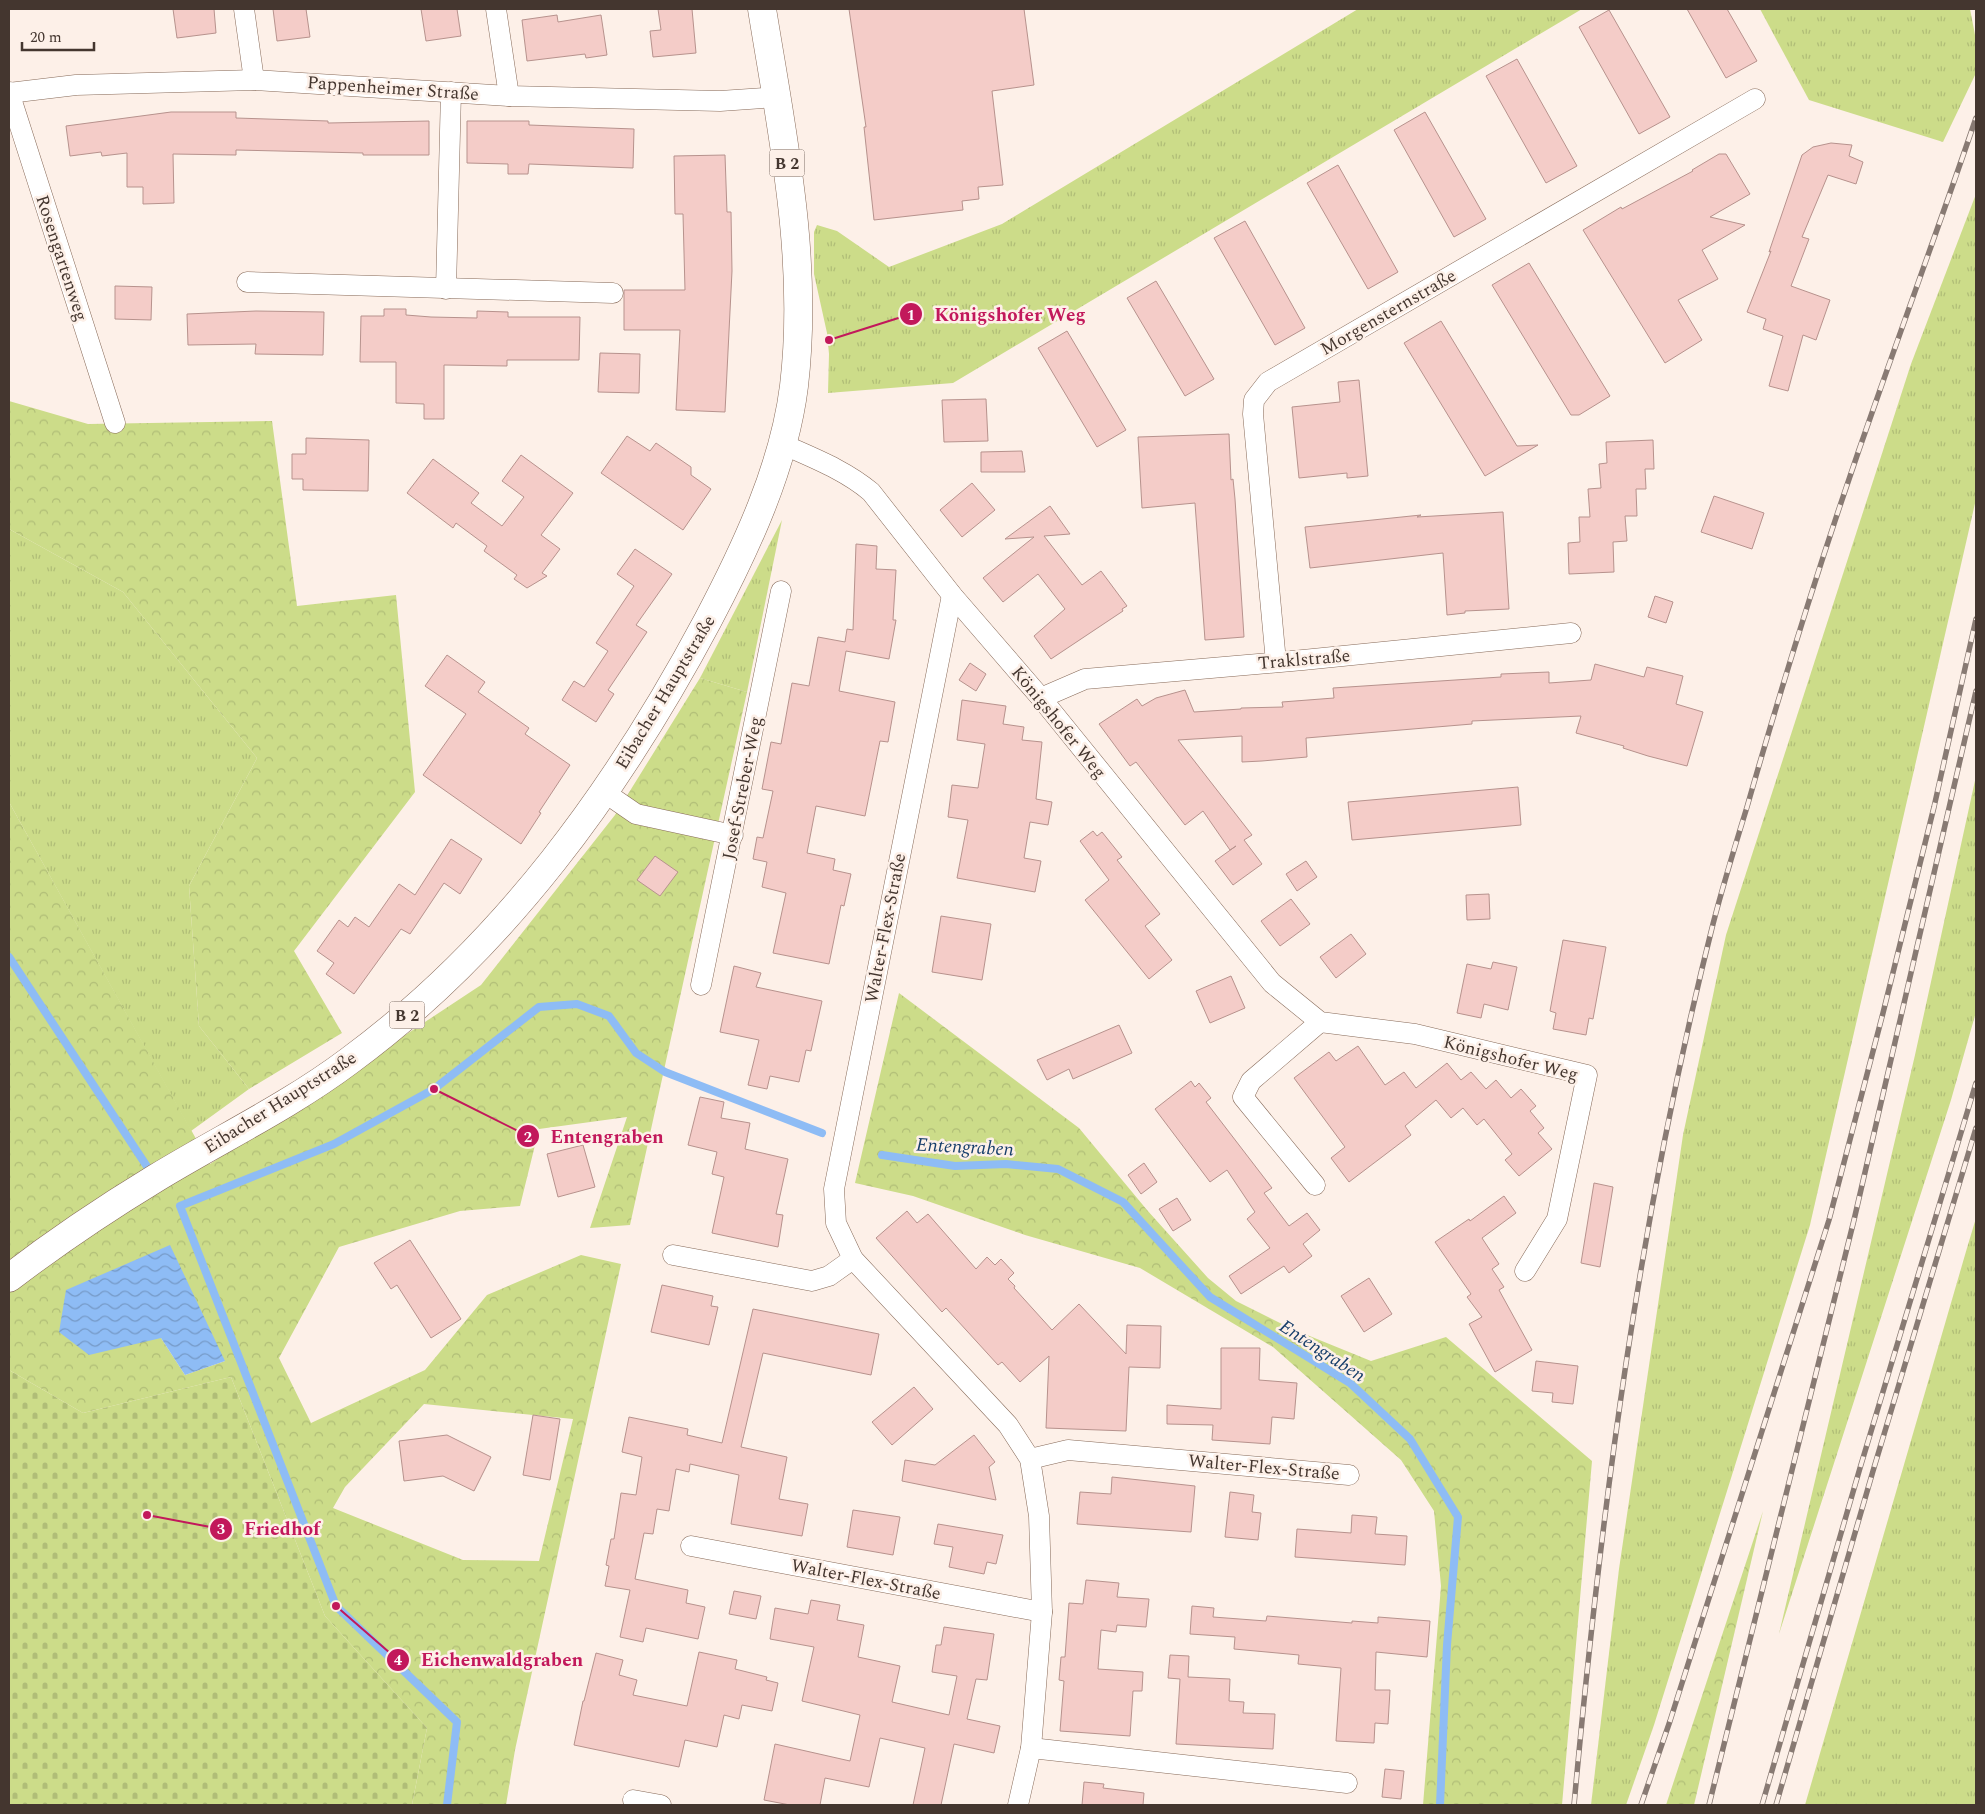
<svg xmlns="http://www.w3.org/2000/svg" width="1985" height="1814" font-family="Spectral,serif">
	<defs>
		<pattern id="grass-tufts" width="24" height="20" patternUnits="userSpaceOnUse" patternTransform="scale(1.25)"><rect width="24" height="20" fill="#ccdc89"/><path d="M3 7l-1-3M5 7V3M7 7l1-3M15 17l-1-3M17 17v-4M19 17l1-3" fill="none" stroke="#b0bd77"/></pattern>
		<pattern id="forest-crowns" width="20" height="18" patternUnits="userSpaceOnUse" patternTransform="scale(1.25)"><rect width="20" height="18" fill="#ccdc89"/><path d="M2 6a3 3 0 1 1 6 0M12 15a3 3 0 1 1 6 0" fill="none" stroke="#b0bd77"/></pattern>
		<pattern id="cemetery-stones" width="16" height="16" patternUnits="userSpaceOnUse" patternTransform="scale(1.25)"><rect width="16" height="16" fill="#ccdc89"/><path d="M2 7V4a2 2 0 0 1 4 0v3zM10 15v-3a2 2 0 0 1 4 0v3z" fill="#b0bd77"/></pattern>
		<pattern id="water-waves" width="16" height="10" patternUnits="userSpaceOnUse" patternTransform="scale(1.25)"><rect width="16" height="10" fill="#8ebcf5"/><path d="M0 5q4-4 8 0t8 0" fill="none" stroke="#769ac7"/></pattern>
	</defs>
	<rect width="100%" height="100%" fill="#fdf0e8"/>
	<g fill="url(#grass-tufts)">
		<polygon points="1358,9 1582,9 953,383 828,393 829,354 827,333 814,274 814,232 817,225 837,231 889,267 1002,224"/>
		<polygon points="1760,9 1970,9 1976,40 1976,73 1943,142 1809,100"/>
		<polygon points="1976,194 1976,499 1810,1225 1654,1725 1626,1805 1591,1805 1619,1569 1683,1135 1726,935 1911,364"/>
		<polygon points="782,520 747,692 700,678"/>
		<polygon points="9,529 123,592 257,758 189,886 199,1026 249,1089 191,1131 9,802"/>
		<polygon points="1976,776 1976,1012 1951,1100 1779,1634 1915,1055"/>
		<polygon points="1976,1218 1976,1805 1805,1805 1967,1248"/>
	</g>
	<g fill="url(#forest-crowns)" fill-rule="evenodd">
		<polygon points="9,401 88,424 272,421 297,606 396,595 415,792 294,951 342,1033 249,1089 199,1026 189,886 257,758 123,592 9,529"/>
		<path d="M 700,678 L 747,692 L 630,1225 L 590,1228 L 627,1117 L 539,1129 L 520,1206 L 460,1211 L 339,1247 L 279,1358 L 311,1423 L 425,1370 L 487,1295 L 581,1255 L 621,1264 L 515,1750 L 506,1805 L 412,1805 L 427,1728 L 325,1616 L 231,1377 L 83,1413 L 9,1370 L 9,802 L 210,1164 L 481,985 L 615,815 ZM 161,1338 L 225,1361 L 185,1375 ZM 424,1404 L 573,1419 L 539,1561 L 463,1560 L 333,1508 L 345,1487 Z"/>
		<polygon points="899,993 1079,1128 1147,1210 1208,1278 1236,1301 1290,1328 1371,1361 1446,1337 1592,1461 1562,1805 1423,1805 1441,1586 1434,1511 1401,1460 1273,1347 1140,1268 1025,1235 913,1196 855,1183"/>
		<polygon points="1763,1511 1694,1805 1666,1805"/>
	</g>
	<polygon fill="url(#cemetery-stones)" points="9,1370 83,1413 231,1377 325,1616 427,1728 412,1805 9,1805"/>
	<polygon fill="url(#water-waves)" points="170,1245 225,1361 185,1375 161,1338 89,1355 59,1332 66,1290"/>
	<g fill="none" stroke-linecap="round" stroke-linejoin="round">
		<g stroke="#8ebcf5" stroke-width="8">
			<polyline points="9,957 148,1168"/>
			<polyline points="882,1155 955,1166 1006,1164 1058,1169 1123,1202 1210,1297 1350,1383 1410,1439 1458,1517 1447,1645 1440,1805"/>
			<polyline points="447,1805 457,1722 336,1606 180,1206 334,1144 434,1089 539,1007 577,1004 609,1016 636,1053 665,1072 822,1133"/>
		</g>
	</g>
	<g fill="#f4ccc8" stroke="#b7928d">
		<polygon points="173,9 214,9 216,33 177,38"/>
		<polygon points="273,9 306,9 310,37 277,41"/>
		<polygon points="421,9 457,9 461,36 426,41"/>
		<polygon points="658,9 692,9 696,53 653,57 650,31 661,30"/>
		<polygon points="849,9 1024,9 1034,85 992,91 1003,185 978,187 979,199 962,201 963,210 874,220 864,127 866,127"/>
		<polygon points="1687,9 1727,9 1757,61 1726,78"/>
		<polygon points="1609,10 1670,117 1639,134 1579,27"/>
		<polygon points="557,15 558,22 601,15 607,55 586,58 585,54 527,61 522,20"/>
		<polygon points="1517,59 1577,166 1546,183 1486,76"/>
		<polygon points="171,112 236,112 236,118 328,121 328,123 429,121 429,155 363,155 363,153 236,150 236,155 173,154 174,203 143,204 143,187 127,187 127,153 102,156 101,152 70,156 66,126"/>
		<polygon points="1425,112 1486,219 1454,237 1394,130"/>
		<polygon points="467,121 529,121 529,125 634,129 633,168 529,164 528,174 508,174 508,164 467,163"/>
		<polygon points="1831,143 1852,145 1849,156 1863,162 1856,184 1828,175 1802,237 1809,239 1791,286 1830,300 1816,340 1803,335 1788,391 1769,386 1783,336 1763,329 1766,319 1747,312 1771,251 1769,252 1802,155 1813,147"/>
		<polygon points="1719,154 1726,154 1750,194 1710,217 1745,225 1702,250 1718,279 1678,300 1702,340 1665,363 1583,230 1621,207 1622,209 1693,171 1692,170"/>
		<polygon points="725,155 727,212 731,212 732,271 725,412 676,410 680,330 624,330 624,290 685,290 683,214 675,214 674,156"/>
		<polygon points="1338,165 1398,272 1368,289 1307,183"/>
		<polygon points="1245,221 1305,328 1275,345 1214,238"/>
		<polygon points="1529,263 1610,396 1579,415 1571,415 1492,285"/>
		<polygon points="1156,281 1214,379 1185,396 1127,298"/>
		<polygon points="115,286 152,287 151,320 115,319"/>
		<polygon points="384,309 406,309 406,315 431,317 477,318 477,311 508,312 508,317 580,317 579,360 507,360 507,366 444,365 444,419 424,419 424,404 396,403 396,362 360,362 361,316 384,316"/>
		<polygon points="256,311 324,312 323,355 255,354 256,344 188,345 187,314"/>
		<polygon points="1441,321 1517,446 1538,445 1485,476 1404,343"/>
		<polygon points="1067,331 1126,430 1097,447 1038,348"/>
		<polygon points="600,353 640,354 639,393 598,392"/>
		<polygon points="1359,380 1368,476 1347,478 1347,473 1299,478 1292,407 1340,402 1338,382"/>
		<polygon points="986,399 988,441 944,442 942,400"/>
		<polygon points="1229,434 1231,480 1233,479 1235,499 1244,637 1205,640 1195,503 1142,508 1138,437"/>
		<polygon points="627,436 650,451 656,443 691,467 691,475 711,489 683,530 601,473"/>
		<polygon points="306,438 369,440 368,491 303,490 303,479 292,479 292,454 306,454"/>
		<polygon points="1653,440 1654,469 1645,469 1646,489 1636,489 1637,516 1625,516 1627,541 1613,542 1614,572 1569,574 1568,543 1580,542 1579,517 1590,517 1588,489 1601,488 1599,464 1607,463 1606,442"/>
		<polygon points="1022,451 1025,472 981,472 981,452"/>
		<polygon points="521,455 573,493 541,535 560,549 542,573 547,576 527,588 514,579 517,575 484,551 487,546 456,523 453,528 407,493 433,459 479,493 471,503 502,526 524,497 502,481"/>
		<polygon points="972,483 995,510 962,537 940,510"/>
		<polygon points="1714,496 1764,513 1752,549 1701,532"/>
		<polygon points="1050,506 1070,534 1044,536 1082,585 1101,571 1127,606 1122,609 1123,611 1051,659 1034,636 1065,609 1038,574 1003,602 983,578 1034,537 1005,539"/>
		<polygon points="1503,512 1509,609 1465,611 1465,613 1447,615 1443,553 1310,568 1305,527 1421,515 1417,517"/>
		<polygon points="856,544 877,546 876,569 896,570 893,620 896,620 889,659 846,651 839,691 895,702 888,742 880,741 865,816 816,806 807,853 835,859 833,870 851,874 844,906 841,905 829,964 773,953 786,893 762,887 767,862 753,859 757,837 763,838 773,791 762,789 771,742 781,744 792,683 809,686 818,637 845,642 847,629 853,630"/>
		<polygon points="635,549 672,574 636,625 647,632 608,690 614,694 596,722 562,700 574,681 584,687 608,651 596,643 634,586 617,574"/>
		<polygon points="1655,596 1673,602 1666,623 1648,617"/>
		<polygon points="447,655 485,682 478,692 529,728 525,734 570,765 539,812 541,813 521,844 423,775 466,714 425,686"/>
		<polygon points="970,663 986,674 976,691 959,680"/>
		<polygon points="1595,664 1644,677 1647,667 1683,676 1676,704 1703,712 1687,766 1648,756 1623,748 1624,746 1576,733 1581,716 1472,721 1472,724 1306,738 1307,757 1262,761 1242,762 1242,736 1178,740 1252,835 1244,840 1262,864 1233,885 1215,861 1236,846 1230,850 1203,811 1185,825 1136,762 1130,766 1099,724 1137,699 1142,706 1156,698 1185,690 1194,712 1241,709 1241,708 1283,707 1282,702 1334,698 1333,688 1501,677 1501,674 1549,672 1549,683 1591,680"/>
		<polygon points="962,700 1006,706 1003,724 1024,727 1022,740 1042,742 1036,799 1052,802 1048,825 1030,822 1024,858 1041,861 1035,892 957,878 968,820 948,817 952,785 978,788 985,744 957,740"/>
		<polygon points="1518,787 1521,825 1352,840 1348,802"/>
		<polygon points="1093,831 1097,836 1102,832 1122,857 1117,860 1160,914 1145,926 1172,960 1149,979 1085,900 1109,880 1080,841"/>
		<polygon points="451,839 482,859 460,894 444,883 410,934 401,929 354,994 326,974 334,963 317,951 339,920 348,927 355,917 369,927 399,884 415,895"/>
		<polygon points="655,856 678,872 660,896 637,880"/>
		<polygon points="1306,861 1317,877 1297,891 1286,874"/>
		<polygon points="1489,894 1490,919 1467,920 1466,895"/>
		<polygon points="1291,899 1310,924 1280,946 1261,921"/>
		<polygon points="941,916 991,924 982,980 932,972"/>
		<polygon points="1351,934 1366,954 1336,978 1320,957"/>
		<polygon points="1563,940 1606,947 1593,1019 1589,1018 1586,1035 1553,1029 1556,1013 1550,1011"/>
		<polygon points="1493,962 1517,967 1508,1010 1484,1004 1481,1018 1457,1013 1467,964 1491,969"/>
		<polygon points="734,966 761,973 756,987 822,1001 811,1051 806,1050 799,1082 770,1076 767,1089 748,1085 759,1040 720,1032"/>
		<polygon points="1231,976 1245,1008 1210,1023 1196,991"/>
		<polygon points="1119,1025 1132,1053 1073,1079 1069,1069 1047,1080 1037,1060"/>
		<polygon points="1358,1046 1385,1085 1404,1072 1416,1088 1447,1063 1461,1080 1471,1072 1486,1089 1496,1080 1511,1098 1521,1089 1536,1106 1530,1111 1544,1128 1538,1133 1552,1149 1519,1176 1505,1160 1512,1154 1484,1119 1477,1125 1463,1108 1451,1118 1436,1100 1405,1126 1411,1135 1349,1182 1331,1158 1345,1147 1294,1078 1329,1052 1336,1061"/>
		<polygon points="1191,1081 1195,1087 1199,1083 1211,1098 1206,1102 1272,1188 1264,1193 1289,1226 1307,1213 1320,1230 1303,1244 1312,1256 1289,1273 1284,1266 1241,1294 1229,1276 1270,1248 1247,1219 1255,1212 1227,1170 1210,1182 1155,1109"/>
		<polygon points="700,1097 724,1102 721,1118 750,1123 745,1149 788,1159 776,1214 783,1215 778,1247 712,1233 724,1177 712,1174 717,1152 688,1145"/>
		<polygon points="583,1145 595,1187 558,1197 547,1154"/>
		<polygon points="1144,1163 1157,1182 1141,1194 1128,1175"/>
		<polygon points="1594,1183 1613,1187 1600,1267 1581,1263"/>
		<polygon points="1504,1196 1516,1213 1482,1238 1499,1264 1492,1269 1504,1287 1499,1290 1532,1350 1495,1372 1469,1324 1482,1317 1467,1297 1471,1294 1435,1242 1469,1219 1470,1221"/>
		<polygon points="1177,1198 1191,1220 1173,1231 1159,1209"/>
		<polygon points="907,1211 917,1223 928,1214 976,1269 987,1257 995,1265 1001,1259 1014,1273 1008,1279 1015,1286 1014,1288 1052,1330 1079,1304 1126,1354 1127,1325 1161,1326 1160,1368 1129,1367 1126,1431 1046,1428 1049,1356 1020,1382 1002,1362 998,1365 946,1308 942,1312 876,1238"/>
		<polygon points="410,1240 461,1319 431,1338 397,1285 391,1289 374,1263"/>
		<polygon points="1369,1278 1392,1314 1364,1332 1341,1296"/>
		<polygon points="662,1285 713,1296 711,1306 718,1307 709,1345 651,1332"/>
		<polygon points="753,1309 879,1334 871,1375 763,1353 741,1447 787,1457 779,1499 808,1504 802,1536 731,1524 739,1475 690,1464 689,1472 676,1469 669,1511 657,1509 653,1534 644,1533 635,1579 688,1590 686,1603 705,1607 698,1639 646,1628 643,1642 620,1637 630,1590 605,1586 609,1566 606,1565 611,1539 614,1539 621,1493 636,1495 642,1457 622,1452 629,1417 688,1429 687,1435 722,1443"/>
		<polygon points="1221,1348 1260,1348 1259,1380 1297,1383 1294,1419 1272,1417 1270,1444 1212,1440 1213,1425 1167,1424 1167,1405 1221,1409"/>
		<polygon points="1536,1361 1578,1366 1573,1404 1552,1402 1553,1393 1532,1391"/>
		<polygon points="914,1387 933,1409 892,1445 872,1422"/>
		<polygon points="533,1415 560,1419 550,1480 523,1475"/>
		<polygon points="447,1435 491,1457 474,1491 443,1476 404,1481 399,1441"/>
		<polygon points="974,1435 995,1462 989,1467 996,1500 902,1481 905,1460 935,1465"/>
		<polygon points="1112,1477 1195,1486 1191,1532 1077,1524 1080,1492 1111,1494"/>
		<polygon points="1230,1492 1254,1495 1252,1512 1261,1513 1258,1540 1225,1537"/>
		<polygon points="853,1510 900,1517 893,1555 847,1547"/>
		<polygon points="1352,1515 1377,1517 1375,1534 1407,1536 1405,1565 1295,1557 1297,1529 1351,1533"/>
		<polygon points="938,1524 1003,1535 996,1564 987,1562 984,1574 949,1567 953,1547 934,1544"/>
		<polygon points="1086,1580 1119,1583 1117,1597 1149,1599 1146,1627 1117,1625 1116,1632 1101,1630 1098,1669 1143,1672 1142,1691 1133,1691 1130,1736 1060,1731 1064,1681 1059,1680 1061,1657 1065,1657 1069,1603 1083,1604"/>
		<polygon points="734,1591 761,1596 756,1619 729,1614"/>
		<polygon points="811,1600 840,1605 837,1620 864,1625 858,1657 900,1666 892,1702 949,1715 957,1676 932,1672 936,1645 941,1645 944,1627 994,1634 987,1680 976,1679 967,1719 1000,1726 994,1753 954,1744 941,1805 913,1805 925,1748 880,1738 869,1787 825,1778 820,1805 790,1805 764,1800 775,1744 850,1761 860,1715 802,1701 814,1647 770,1639 775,1608 808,1614"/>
		<polygon points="1192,1606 1214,1608 1213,1617 1266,1621 1267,1616 1352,1623 1352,1621 1378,1623 1378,1617 1430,1621 1427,1657 1376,1652 1375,1690 1390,1690 1388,1724 1375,1723 1374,1743 1336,1741 1341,1668 1298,1664 1299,1655 1234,1649 1235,1637 1190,1634"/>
		<polygon points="699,1652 737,1660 735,1669 767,1677 766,1680 778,1683 772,1711 742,1705 739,1719 724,1715 717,1747 685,1740 679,1767 574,1745 583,1701 584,1701 596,1653 623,1660 619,1675 637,1680 633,1695 687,1706"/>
		<polygon points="1170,1655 1189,1656 1188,1677 1230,1679 1229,1701 1244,1702 1243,1713 1275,1714 1273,1749 1176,1744 1180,1679 1168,1678"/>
		<polygon points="1385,1769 1404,1771 1401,1799 1382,1797"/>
		<polygon points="1084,1782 1104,1784 1103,1788 1144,1793 1143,1805 1082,1805"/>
	</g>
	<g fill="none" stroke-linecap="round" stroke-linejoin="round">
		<g stroke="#876a59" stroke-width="21">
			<g id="street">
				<polyline points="244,9 254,80"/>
				<polyline points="496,9 509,96"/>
				<polyline points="9,92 115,423"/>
				<polyline points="9,93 76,85 254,80 509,96 720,101 777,97"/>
				<polyline points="247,282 613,293"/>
				<polyline points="446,289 451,92"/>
				<path d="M 782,444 C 813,458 845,470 871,492 L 952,595 L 1041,698 L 1272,983 L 1320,1022 L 1415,1034 L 1587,1075 L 1557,1219 L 1525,1271"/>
				<polyline points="952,595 834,1189 836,1223 853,1259 1008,1425 1030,1459 1039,1516 1042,1612 1031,1748 1018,1805"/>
				<polyline points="1276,662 1253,414 1254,400 1268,382 1755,99"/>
				<polyline points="1041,698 1085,679 1303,660 1571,633"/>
				<polyline points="604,792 636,814 733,835"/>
				<polyline points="701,985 781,591"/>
				<polyline points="1315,1185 1243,1097 1251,1081 1320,1022"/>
				<polyline points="673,1255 812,1281 829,1276 853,1259"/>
				<polyline points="1030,1459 1068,1450 1349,1475"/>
				<polyline points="691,1546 1042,1612"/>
				<polyline points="1031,1748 1347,1783"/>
				<polyline points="633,1800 661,1805"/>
			</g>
		</g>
		<g stroke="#876a59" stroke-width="29">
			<path id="primary" d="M 9,1278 C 56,1242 105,1209 156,1178 C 220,1139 289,1106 349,1061 C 504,947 618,789 708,620 C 746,548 784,467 794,386 C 809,259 782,133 762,9"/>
		</g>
		<use href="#street" stroke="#fff" stroke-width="20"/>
		<use href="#primary" stroke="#fff" stroke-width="28"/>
		<g stroke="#887a73" stroke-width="5.5">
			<g id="rail">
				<path d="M 1574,1805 C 1601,1509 1640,1213 1713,924 C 1723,885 1735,846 1747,807 C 1787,667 1831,527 1880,390 C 1912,299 1945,209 1976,118"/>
				<polyline points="1641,1805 1670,1721 1829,1220 1883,1013 1934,807 1976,619"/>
				<polyline points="1709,1805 1854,1220 1976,691"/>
				<polyline points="1762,1805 1860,1468 1976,1083"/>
				<polyline points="1776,1805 1873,1471 1976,1128"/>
			</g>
		</g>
		<use href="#rail" stroke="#fdf0e8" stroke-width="4" stroke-dasharray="11" stroke-linecap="butt"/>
	</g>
	<g text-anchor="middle" stroke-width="5" stroke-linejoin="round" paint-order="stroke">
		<g fill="#fdf0e8" stroke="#7c6e66" stroke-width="1">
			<rect x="769.5" y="149.5" width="35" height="27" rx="4"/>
			<rect x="389.5" y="1001.5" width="35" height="27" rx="4"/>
		</g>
		<g font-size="16" font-weight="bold" fill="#44362f">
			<text x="787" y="169">B 2</text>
			<text x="407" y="1021">B 2</text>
		</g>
		<g font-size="18" fill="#44362f" stroke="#fdf0e8">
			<text transform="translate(393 88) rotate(4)" y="6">Pappenheimer Straße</text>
			<text transform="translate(62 258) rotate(72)" y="6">Rosengartenweg</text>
			<text transform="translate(1388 312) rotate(-30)" y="6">Morgensternstraße</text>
			<text transform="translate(1304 659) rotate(-5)" y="6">Traklstraße</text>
			<text transform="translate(665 692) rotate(-59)" y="6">Eibacher Hauptstraße</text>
			<text transform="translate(1059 722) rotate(51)" y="6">Königshofer Weg</text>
			<text transform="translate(742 788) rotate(-79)" y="6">Josef-Streber-Weg</text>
			<text transform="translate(885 928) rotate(-79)" y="6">Walter-Flex-Straße</text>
			<text transform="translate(1511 1058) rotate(14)" y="6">Königshofer Weg</text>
			<text transform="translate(280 1102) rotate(-32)" y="6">Eibacher Hauptstraße</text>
			<text transform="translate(1264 1467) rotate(5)" y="6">Walter-Flex-Straße</text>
			<text transform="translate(866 1579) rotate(11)" y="6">Walter-Flex-Straße</text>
		</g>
		<g font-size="19" font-style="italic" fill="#173e6b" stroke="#fdf0e8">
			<text transform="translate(965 1146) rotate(3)" y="7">Entengraben</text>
			<text transform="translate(1323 1350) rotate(33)" y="7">Entengraben</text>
		</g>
	</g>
	<path fill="none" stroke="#c2185b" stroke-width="2" d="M829 340L911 314M434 1089L528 1136M147 1515L221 1529M336 1606L398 1660"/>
	<g fill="#c2185b" stroke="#fdf0e8" stroke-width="2">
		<circle cx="829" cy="340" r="5"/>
		<circle cx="434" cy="1089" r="5"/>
		<circle cx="147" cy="1515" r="5"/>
		<circle cx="336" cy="1606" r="5"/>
		<circle cx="911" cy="314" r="12"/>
		<circle cx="528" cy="1136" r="12"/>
		<circle cx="221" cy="1529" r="12"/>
		<circle cx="398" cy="1660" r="12"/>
	</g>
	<g font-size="15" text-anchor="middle" font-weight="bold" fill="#fff">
		<text x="911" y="320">1</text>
		<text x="528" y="1142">2</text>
		<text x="221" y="1534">3</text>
		<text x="398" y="1665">4</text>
	</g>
	<g font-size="19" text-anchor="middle" font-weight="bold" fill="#c2185b" stroke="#fdf0e8" stroke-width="5" stroke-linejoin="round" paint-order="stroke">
		<text x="1010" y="321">Königshofer Weg</text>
		<text x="607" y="1143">Entengraben</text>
		<text x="282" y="1535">Friedhof</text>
		<text x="502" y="1666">Eichenwaldgraben</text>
	</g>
	<rect width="1985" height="1814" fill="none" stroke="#44362f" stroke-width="20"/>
	<path d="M22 42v8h72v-8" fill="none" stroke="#44362f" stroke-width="2.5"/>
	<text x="30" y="42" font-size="15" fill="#44362f" stroke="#fdf0e8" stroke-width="4" paint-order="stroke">20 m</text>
</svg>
